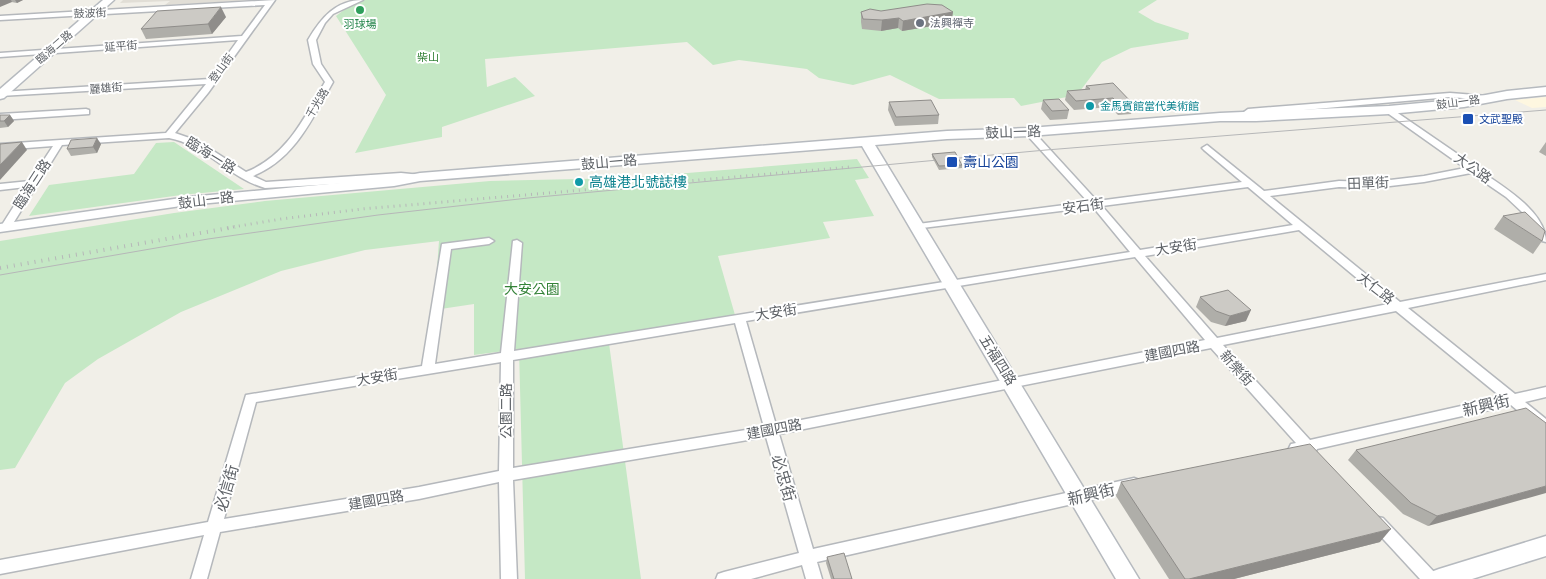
<svg xmlns="http://www.w3.org/2000/svg" width="1546" height="579" font-family="Quicksand,'Noto Sans TC',sans-serif">
	<rect width="100%" height="100%" fill="#f1efe8"/>
	<polygon fill="#fef7e0" points="1546,97 1546,107 1532,108 1515,100"/>
	<polygon fill="#e1ded6" points="123,0 253,0 165,5 170,1 120,3"/>
	<g fill="#c5e8c5">
		<polygon points="357,0 1157,0 1138,12 1155,22 1189,33 1188,39 1131,48 1102,62 1077,95 1021,106 1014,98 939,99 890,75 853,85 819,78 807,69 739,60 713,65 687,42 485,59 487,87 515,77 535,96 442,127 442,137 355,153 386,95 336,16"/>
		<polygon points="174,142 244,189 181,195 29,216 49,185 134,174 156,143"/>
		<polygon points="857,159 869,178 855,180 874,216 823,222 830,238 718,256 735,315 608,336 641,579 525,579 519,349 474,355 474,304 434,310 439,241 365,250 281,271 181,312 98,359 65,383 15,468 0,470 0,241 174,213 265,201 490,181 626,178"/>
	</g>
	<g fill="none" stroke-linecap="round" stroke-linejoin="round">
		<g stroke="#b5b8bc" stroke-width="3">
			<g id="street">
				<path d="M 275,0 L 208,93 L 175,133 L 198,141 L 246,172 C 287,156 304,118 325,82 L 313,64 L 308,40 C 321,18 336,0 363,0 L 333,14 L 325,23 L 316,40 L 321,64 L 333,82 C 312,119 295,159 253,176 L 266,182 L 401,173 L 421,175 L 421,179 L 265,188 C 229,178 206,145 169,138 L 62,145 L 9,230 L 1,230 L 0,228 L 26,187 L 0,190 L 0,184 L 30,181 L 53,146 L 0,150 L 0,144 L 166,133 L 206,84 L 0,96 L 0,92 L 210,79 L 238,40 L 0,57 L 0,53 L 242,36 L 265,5 L 0,20 L 0,16 Z"/>
				<polygon points="1450,93 1488,96 1492,98 1488,100 1450,97 1248,115 1244,112 1248,109"/>
				<path d="M 1389,107 L 1475,166 L 1478,167 L 1479,170 C 1502,186 1546,211 1546,242 L 1542,241 L 1522,212 L 1506,197 L 1471,173 L 1424,182 L 1373,188 L 1339,187 L 1270,196 L 1400,302 L 1546,274 L 1546,280 L 1408,308 L 1515,394 L 1546,387 L 1546,397 L 1525,402 L 1546,419 L 1546,431 L 1541,430 L 1511,405 L 1317,449 L 1315,453 L 1310,454 C 1303,452 1298,454 1291,452 L 1289,448 L 1291,444 L 1296,443 L 1211,348 L 779,434 L 813,549 L 1134,478 L 1139,480 L 1141,484 L 1139,488 L 1134,490 L 817,562 L 822,579 L 806,579 L 802,565 L 751,579 L 716,579 L 718,574 L 724,572 L 799,553 L 766,437 L 513,480 L 517,579 L 501,579 L 499,482 L 419,499 L 220,532 L 207,579 L 191,579 L 204,535 L 0,574 L 0,560 L 208,522 L 246,395 L 422,366 L 442,244 L 489,238 L 494,241 L 489,244 L 451,249 L 435,364 L 501,353 L 513,241 L 517,240 L 522,243 L 514,351 L 1130,252 L 1093,207 L 914,229 L 913,227 L 918,224 L 1088,202 L 1026,134 L 1025,132 L 1029,129 L 1032,130 L 1097,201 L 1242,182 L 1204,150 L 1202,148 L 1207,145 L 1264,191 L 1339,181 L 1373,182 L 1424,176 L 1465,168 L 1386,112 L 1385,110 ZM 1248,187 L 1293,225 L 1140,250 L 1102,206 ZM 1299,230 L 1388,304 L 1217,338 L 1145,256 ZM 1135,257 L 1205,340 L 776,425 L 746,321 ZM 1396,311 L 1501,397 L 1310,440 L 1223,345 ZM 735,323 L 764,427 L 513,468 L 513,360 ZM 501,362 L 499,471 L 419,487 L 224,519 L 256,402 Z"/>
				<polygon points="86,109 89,110 89,114 0,120 0,114"/>
				<polygon points="1378,517 1383,518 1436,574 1438,579 1420,579 1373,528 1371,523 1373,518"/>
			</g>
		</g>
		<g stroke="#b6babf" stroke-width="3">
			<g id="secondary">
				<polygon points="103,0 114,0 4,98 0,99 0,89"/>
				<polygon points="1546,87 1546,95 1507,99 1464,107 1389,114 1256,121 1220,121 1029,136 947,139 875,145 1139,579 1116,579 862,146 420,181 394,186 188,205 0,232 0,224 188,197 394,178 420,173 947,131 1029,128 1220,113 1389,106 1464,99 1507,91"/>
				<polygon points="1546,536 1546,556 1472,579 1428,579 1431,572 1439,569"/>
			</g>
		</g>
		<use href="#street" fill="#fff" fill-rule="evenodd"/>
		<use href="#secondary" fill="#fff" fill-rule="evenodd"/>
		<polyline stroke="#b6b7b8" stroke-width="1" points="0,275 208,239 378,215 528,198 1046,150 1546,110"/>
		<polyline stroke="#b6b7b8" stroke-width="3" stroke-dasharray="1 5" stroke-linecap="butt" points="227,228 281,219 362,209 850,167"/>
		<polyline stroke="#b6b7b8" stroke-width="4" stroke-dasharray="1 6" stroke-linecap="butt" points="0,268 235,227"/>
	</g>
	<g fill="#afaea9">
		<polygon points="0,0 23,0 17,3"/>
		<polygon points="881,11 953,12 951,23 902,31 898,28 881,31 862,29 861,22 861,12"/>
		<polygon points="226,17 212,34 146,39 141,29"/>
		<polygon points="1086,86 1134,105 1131,114 1118,115 1110,107 1074,110 1065,100 1067,91 1085,90"/>
		<polygon points="1043,100 1069,110 1067,119 1050,120 1041,109"/>
		<polygon points="889,102 939,115 938,124 895,126 888,110"/>
		<polygon points="0,115 10,115 14,121 8,127 0,128"/>
		<polygon points="1546,142 1546,156 1539,152"/>
		<polygon points="101,144 97,153 71,156 67,149"/>
		<polygon points="932,154 962,165 962,168 939,170 932,157"/>
		<polygon points="1503,216 1542,241 1533,254 1494,229"/>
		<polygon points="1200,297 1246,321 1225,326 1211,322 1196,307"/>
		<polygon points="1546,423 1428,526 1403,514 1348,460 1356,450"/>
		<polygon points="1121,482 1380,542 1234,579 1169,579 1116,496"/>
		<polygon points="827,557 852,579 831,579 826,563"/>
	</g>
	<g fill="#8f8d8a">
		<polygon points="0,0 11,0 12,2 0,7"/>
		<polygon points="15,0 23,0 17,3"/>
		<polygon points="221,7 226,17 212,34 208,24"/>
		<polygon points="953,12 951,23 902,31 903,21"/>
		<polygon points="899,18 898,28 881,31 882,20"/>
		<polygon points="10,115 14,121 8,127 4,121"/>
		<polygon points="97,138 101,144 97,153 93,147"/>
		<polygon points="22,142 27,150 0,180 0,165"/>
		<polygon points="1251,310 1246,321 1225,326 1230,316"/>
		<polygon points="1546,486 1546,493 1428,526 1437,516"/>
		<polygon points="1391,529 1380,542 1234,579 1189,579"/>
	</g>
	<g fill="#cccac5" stroke="#8f8d8a">
		<polygon points="927,4 942,5 953,12 903,21 899,18 882,20 863,19 861,12 870,9 881,11"/>
		<polygon points="221,7 208,24 141,29 157,11"/>
		<polygon points="1113,83 1134,105 1121,106 1113,98 1076,101 1067,91 1090,89 1086,86"/>
		<polygon points="1059,99 1069,110 1052,111 1043,100"/>
		<polygon points="931,100 939,115 896,117 889,102"/>
		<polygon points="0,115 10,115 4,121 0,121"/>
		<polygon points="97,138 93,147 67,149 71,140"/>
		<polygon points="22,142 0,165 0,144"/>
		<polygon points="955,152 962,165 939,166 932,154"/>
		<polygon points="1525,212 1545,231 1542,241 1503,216"/>
		<polygon points="1228,290 1251,310 1230,316 1216,311 1200,297"/>
		<polygon points="1526,408 1546,423 1546,486 1437,516 1411,503 1356,450"/>
		<polygon points="1310,444 1391,529 1189,579 1185,579 1121,482"/>
		<polygon points="844,553 852,579 834,579 827,557"/>
	</g>
	<circle fill="#2e9e5b" stroke="#fff" stroke-width="2" cx="360" cy="10" r="5"/>
	<circle fill="#6b7280" stroke="#fff" stroke-width="2" cx="920" cy="23" r="5"/>
	<g fill="#0f9aa8" stroke="#fff" stroke-width="2">
		<circle cx="1090" cy="106" r="5"/>
		<circle cx="579" cy="182" r="5"/>
	</g>
	<g fill="#1a4fb4" stroke="#fff" stroke-width="2">
		<rect x="1462" y="113" width="12" height="12" rx="2.5"/>
		<rect x="946" y="156" width="12" height="12" rx="2.5"/>
	</g>
	<g text-anchor="middle" stroke-width="4" stroke-linejoin="round" paint-order="stroke">
		<g font-size="11" fill="#5f6368" stroke="#fff">
			<text transform="translate(90 13) rotate(-3)" y="4">鼓波街</text>
			<text transform="translate(121 46) rotate(-4)" y="4">延平街</text>
			<text transform="translate(54 47) rotate(-41)" y="4">臨海二路</text>
			<text transform="translate(221 68) rotate(-54)" y="4">登山街</text>
			<text transform="translate(106 88) rotate(-4)" y="4">麗雄街</text>
			<text transform="translate(1458 102) rotate(-8)" y="4">鼓山一路</text>
			<text transform="translate(317 103) rotate(-58)" y="4">千光路</text>
		</g>
		<g font-size="11" fill="#5b616d" stroke="#fff" text-anchor="start">
			<text x="930" y="27">法興禪寺</text>
		</g>
		<g font-size="11" fill="#27864d" stroke="#fff">
			<text x="360" y="28">羽球場</text>
		</g>
		<g font-size="11" fill="#348238" stroke="#fff">
			<text x="428" y="61">柴山</text>
		</g>
		<g font-size="11" fill="#0d838f" stroke="#fff" text-anchor="start">
			<text x="1100" y="110">金馬賓館當代美術館</text>
		</g>
		<g font-size="11" fill="#164399" stroke="#fff" text-anchor="start">
			<text x="1479" y="123">文武聖殿</text>
		</g>
		<g font-size="14" fill="#5f6368" stroke="#fff">
			<text transform="translate(1013 132) rotate(-2)" y="5">鼓山一路</text>
			<text transform="translate(211 155) rotate(32)" y="5">臨海一路</text>
			<text transform="translate(609 162) rotate(-5)" y="5">鼓山一路</text>
			<text transform="translate(1473 168) rotate(35)" y="5">大公路</text>
			<text transform="translate(1368 183) rotate(-2)" y="5">田單街</text>
			<text transform="translate(32 184) rotate(-57)" y="5">臨海三路</text>
			<text transform="translate(206 200) rotate(-7)" y="5">鼓山一路</text>
			<text transform="translate(1083 206) rotate(-8)" y="5">安石街</text>
			<text transform="translate(1176 247) rotate(-9)" y="5">大安街</text>
			<text transform="translate(1376 288) rotate(38)" y="5">大仁路</text>
			<text transform="translate(776 312) rotate(-9)" y="5">大安街</text>
			<text transform="translate(1172 351) rotate(-11)" y="5">建國四路</text>
			<text transform="translate(998 360) rotate(58)" y="5">五福四路</text>
			<text transform="translate(1237 368) rotate(48)" y="5">新樂街</text>
			<text transform="translate(377 377) rotate(-10)" y="5">大安街</text>
			<text transform="translate(506 411) rotate(-90)" y="5">公園二路</text>
			<text transform="translate(774 429) rotate(-11)" y="5">建國四路</text>
			<text transform="translate(376 500) rotate(-10)" y="5">建國四路</text>
		</g>
		<g font-size="14" fill="#164399" stroke="#fff" text-anchor="start">
			<text x="963" y="167">壽山公園</text>
		</g>
		<g font-size="14" fill="#0d838f" stroke="#fff" text-anchor="start">
			<text x="589" y="187">高雄港北號誌樓</text>
		</g>
		<g font-size="14" fill="#348238" stroke="#fff">
			<text x="532" y="294">大安公園</text>
		</g>
		<g font-size="16" fill="#5f6368" stroke="#fff">
			<text transform="translate(1486 405) rotate(-13)" y="6">新興街</text>
			<text transform="translate(784 478) rotate(74)" y="6">必忠街</text>
			<text transform="translate(226 488) rotate(-74)" y="6">必信街</text>
			<text transform="translate(1091 494) rotate(-13)" y="6">新興街</text>
		</g>
	</g>
</svg>
